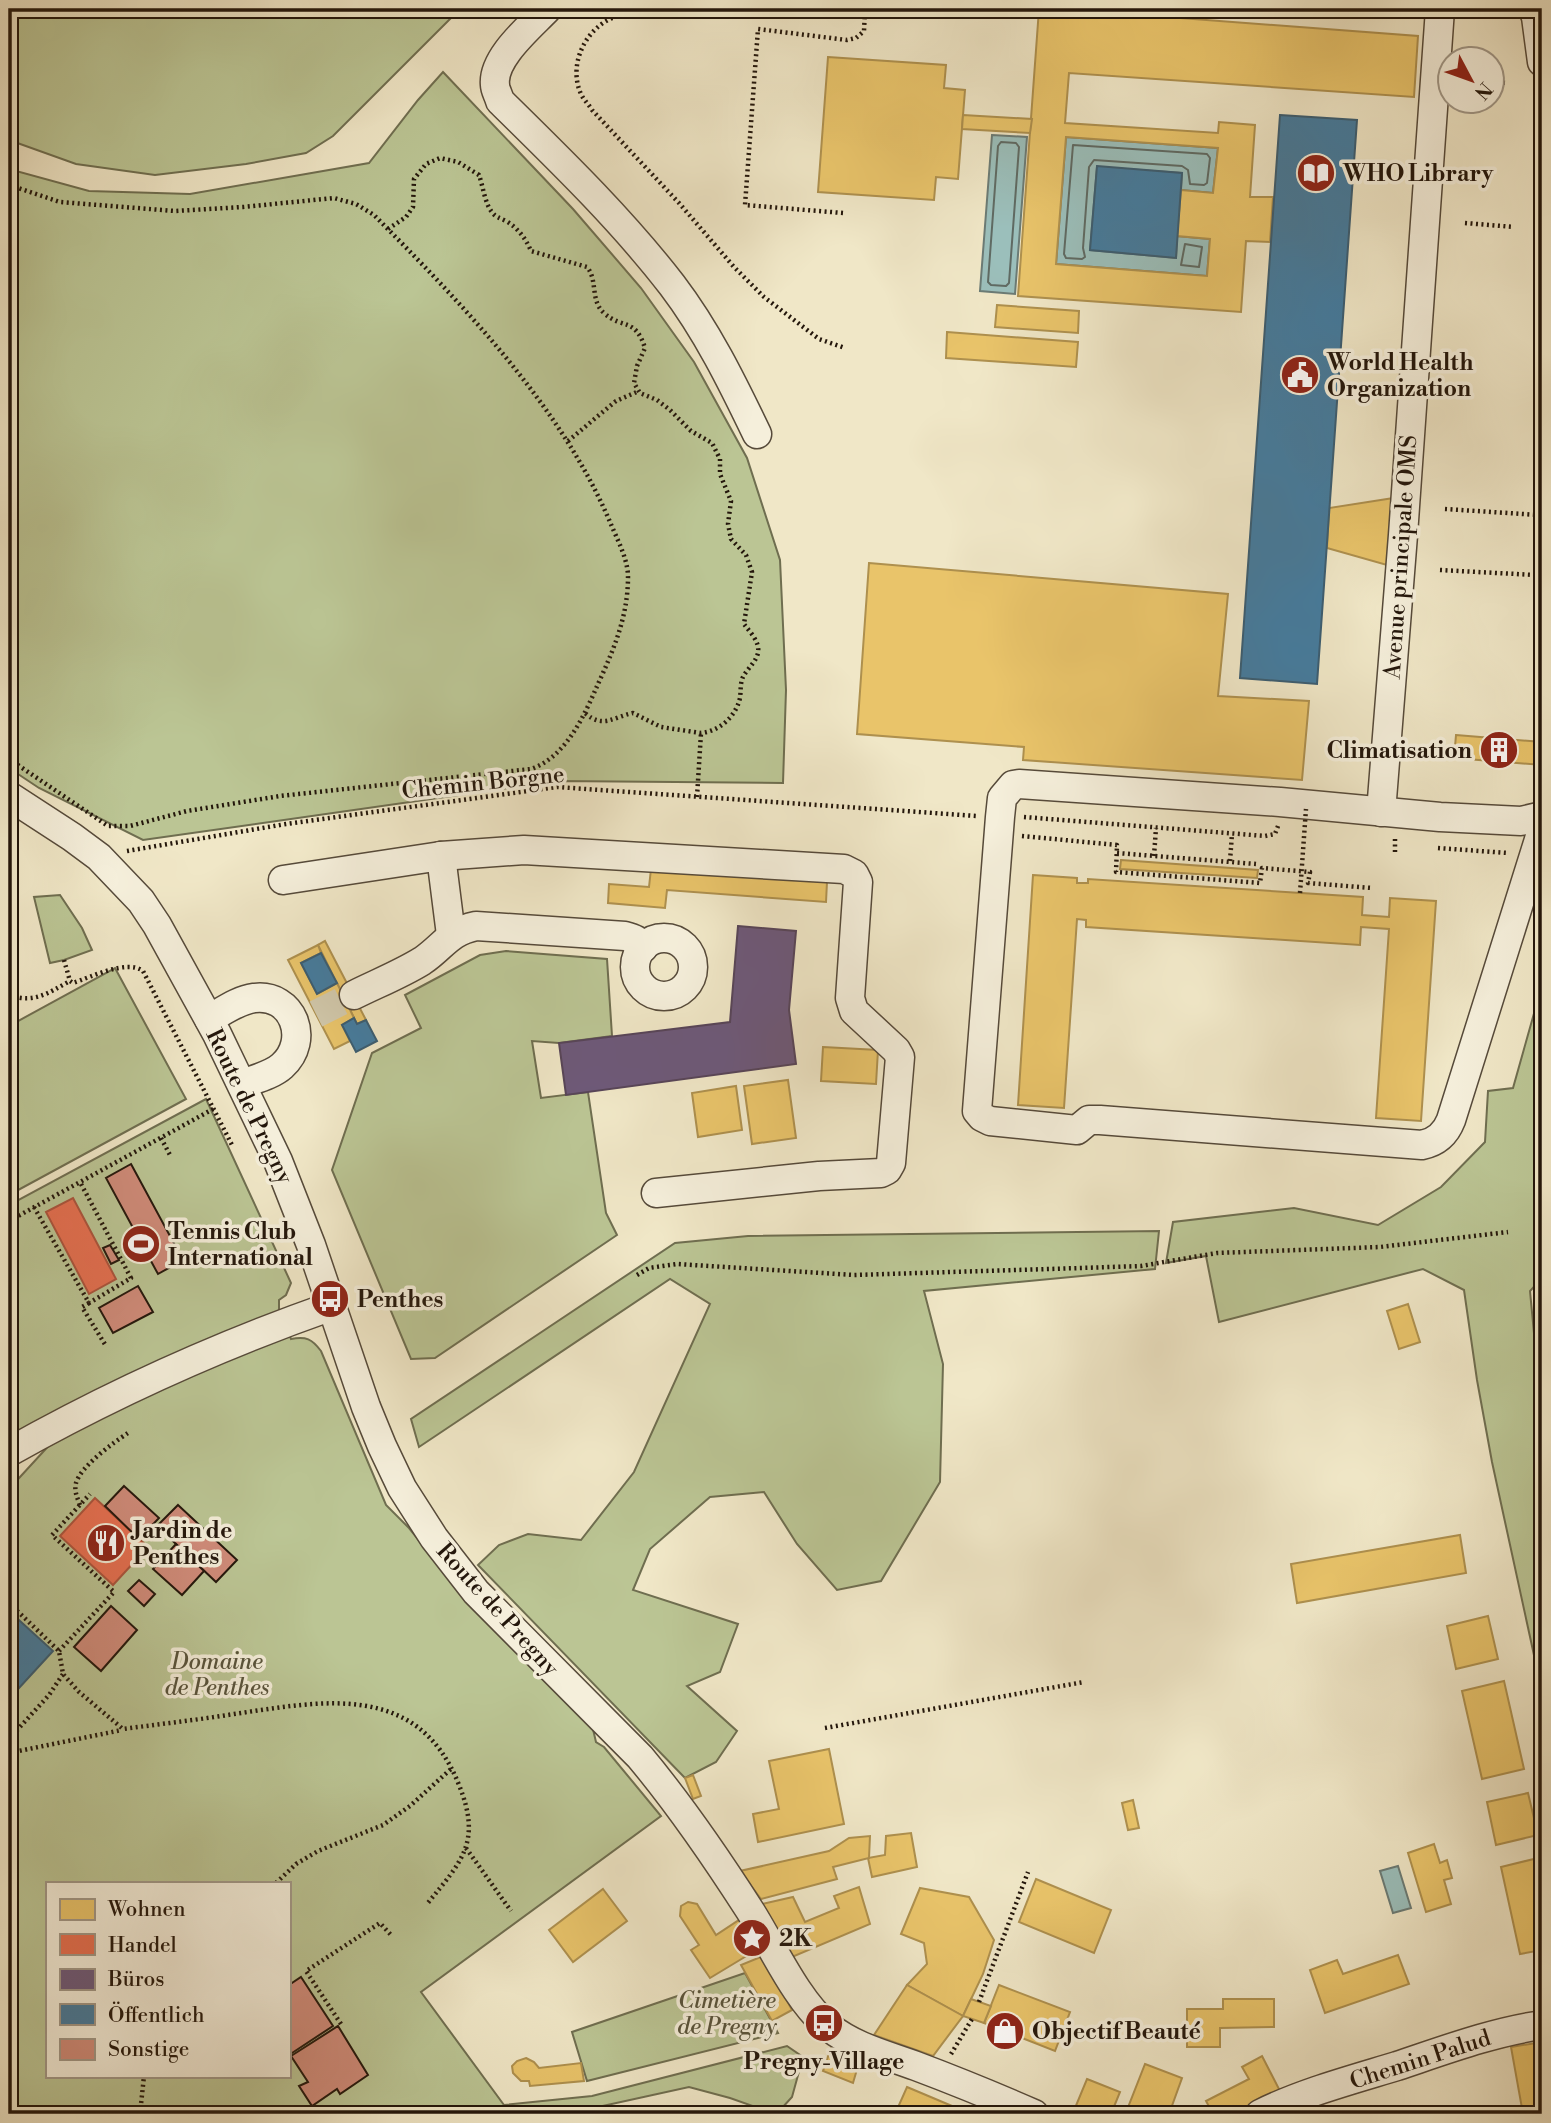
<svg xmlns="http://www.w3.org/2000/svg" width="1551" height="2123" font-family="'Libre Bodoni',serif">
	<rect width="100%" height="100%" fill="#f0e7c7"/>
	<filter id="stains"><feTurbulence type="fractalNoise" baseFrequency=".00286" numOctaves="4"/><feColorMatrix values="0 0 0 0 .2 0 0 0 0 .09 0 0 0 0 .02 0 0 0 .5 -.17"/></filter>
	<radialGradient id="worn" r=".72"><stop offset=".6" stop-color="#630" stop-opacity="0"/><stop offset="1" stop-color="#630" stop-opacity=".3"/></radialGradient>
	<g fill="#bbc594" stroke="#6f6e50" stroke-width="2" fill-rule="evenodd">
		<polygon points="9,9 460,9 333,136 306,153 246,164 155,175 76,164 9,140"/>
		<polygon points="443,72 573,209 641,288 694,362 747,458 780,560 786,690 783,783 557,781 143,840 39,788 9,768 9,169 89,191 190,194 369,163 418,100"/>
		<polygon points="60,895 82,928 92,950 64,960 50,963 34,897"/>
		<polygon points="506,951 607,959 612,1036 559,1043 532,1041 541,1098 588,1092 606,1213 617,1235 435,1358 411,1359 332,1170 372,1053 421,1028 405,995 480,955"/>
		<polygon points="115,968 186,1099 9,1195 9,1026"/>
		<polygon points="1542,985 1542,1278 1530,1291 1539,1386 1542,1402 1542,1692 1492,1462 1477,1380 1464,1290 1423,1269 1219,1322 1206,1256 1166,1263 1173,1222 1294,1208 1378,1225 1441,1187 1485,1142 1488,1091 1513,1088"/>
		<polygon points="206,1099 291,1283 286,1295 279,1300 279,1313 9,1438 9,1205"/>
		<polygon points="1159,1231 1155,1269 924,1291 943,1364 940,1482 881,1581 837,1590 797,1544 764,1492 710,1497 650,1549 633,1590 738,1624 720,1672 687,1686 737,1731 716,1762 685,1778 478,1565 499,1545 528,1534 581,1540 634,1472 710,1304 670,1279 419,1447 411,1419 675,1243 748,1236"/>
		<path d="M 289,1334 L 291,1339 C 306,1336 312,1339 321,1351 L 386,1505 L 409,1528 L 458,1589 L 592,1725 L 596,1742 L 604,1747 L 661,1816 L 421,1992 L 504,2105 L 592,2096 L 787,2046 L 803,2057 L 792,2097 L 782,2108 L 764,2110 L 730,2098 L 689,2087 L 598,2107 L 600,2114 L 9,2114 L 9,1489 L 53,1441 L 135,1397 ZM 47,1883 L 289,1883 L 289,2076 L 47,2076 Z"/>
		<polygon points="745,1973 778,2033 587,2081 572,2032"/>
	</g>
	<g fill="#9bbfbb" stroke="#6b7b75" stroke-width="2">
		<polygon points="992,135 1027,137 1015,294 980,291"/>
		<polygon points="1066,137 1218,148 1213,193 1181,190 1182,173 1097,167 1090,250 1176,258 1177,236 1210,239 1207,276 1056,264"/>
		<polygon points="1398,1866 1411,1908 1393,1913 1380,1871"/>
	</g>
	<g fill="#e9c46a" stroke="#ae904e" stroke-width="2" fill-rule="evenodd">
		<path d="M 1039,9 L 1062,9 L 1418,36 L 1414,97 L 1069,73 L 1065,123 L 1218,133 L 1219,122 L 1255,125 L 1250,197 L 1273,197 L 1270,242 L 1246,241 L 1241,312 L 1018,296 ZM 1066,137 L 1218,148 L 1213,193 L 1181,190 L 1177,236 L 1210,239 L 1207,276 L 1056,264 Z"/>
		<polygon points="828,57 946,65 944,88 965,90 958,179 936,177 934,200 818,192"/>
		<polygon points="963,115 1032,119 1030,133 962,129"/>
		<polygon points="997,305 1079,311 1078,333 995,327"/>
		<polygon points="947,332 1078,342 1076,367 946,358"/>
		<polygon points="1400,497 1394,567 1327,548 1329,508"/>
		<polygon points="869,563 1228,594 1218,696 1309,701 1302,780 1023,760 1024,747 857,734"/>
		<polygon points="1456,735 1542,742 1542,765 1454,758"/>
		<polygon points="1121,860 1258,870 1257,878 1120,869"/>
		<polygon points="651,869 827,882 826,902 667,890 665,908 608,903 609,884 649,887"/>
		<polygon points="1033,875 1077,878 1077,883 1088,883 1088,879 1363,897 1362,915 1389,917 1390,898 1436,901 1421,1121 1376,1118 1389,929 1361,927 1360,945 1086,927 1086,920 1077,919 1064,1108 1018,1105"/>
		<polygon points="325,941 366,1020 357,1024 318,945"/>
		<polygon points="318,945 321,953 301,963 317,994 337,983 354,1018 342,1025 350,1041 334,1049 288,960"/>
		<polygon points="823,1047 878,1050 876,1084 821,1081"/>
		<polygon points="788,1080 796,1138 752,1144 744,1086"/>
		<polygon points="736,1086 742,1130 698,1137 692,1093"/>
		<polygon points="1408,1304 1420,1342 1399,1349 1387,1311"/>
		<polygon points="1460,1535 1466,1573 1297,1603 1291,1564"/>
		<polygon points="1488,1616 1498,1659 1456,1669 1447,1626"/>
		<polygon points="1504,1681 1524,1769 1482,1779 1462,1691"/>
		<polygon points="829,1749 844,1824 758,1842 753,1814 779,1809 769,1761"/>
		<polygon points="693,1775 701,1796 693,1799 685,1778"/>
		<polygon points="1528,1793 1538,1835 1496,1845 1487,1802"/>
		<polygon points="1133,1800 1139,1828 1128,1830 1122,1803"/>
		<polygon points="911,1833 917,1867 872,1877 868,1858 885,1855 886,1836"/>
		<polygon points="870,1836 869,1858 833,1867 837,1879 761,1899 740,1871 829,1851 849,1838"/>
		<polygon points="1434,1844 1440,1863 1447,1860 1452,1878 1444,1880 1451,1904 1426,1912 1408,1853"/>
		<polygon points="1542,1857 1542,1950 1520,1954 1501,1867"/>
		<polygon points="1036,1879 1111,1910 1094,1953 1019,1922"/>
		<polygon points="859,1887 870,1924 792,1957 762,1904 793,1897 805,1922 839,1908 834,1896"/>
		<polygon points="920,1888 969,1897 994,1940 983,1974 963,2016 907,1985 927,1964 924,1943 901,1934"/>
		<polygon points="603,1889 627,1921 573,1962 549,1930"/>
		<polygon points="688,1902 697,1904 716,1935 739,1920 758,1949 710,1978 691,1950 699,1945 680,1916 681,1906"/>
		<polygon points="1398,1955 1409,1984 1325,2013 1310,1970 1337,1960 1343,1974"/>
		<polygon points="763,1956 792,2010 772,2021 741,1965"/>
		<polygon points="907,1985 963,2016 933,2056 874,2035"/>
		<polygon points="999,1985 1070,2012 1055,2051 984,2023"/>
		<polygon points="971,1999 991,2006 984,2023 963,2016"/>
		<polygon points="1223,1999 1274,1999 1274,2027 1220,2028 1220,2047 1187,2047 1187,2009 1223,2009"/>
		<polygon points="1542,2042 1542,2112 1523,2114 1511,2047"/>
		<polygon points="831,2048 860,2059 853,2083 823,2071"/>
		<polygon points="1262,2056 1280,2091 1235,2114 1213,2114 1206,2101 1249,2079 1242,2067"/>
		<polygon points="526,2058 534,2062 539,2068 581,2063 584,2081 530,2086 529,2081 521,2081 513,2073 512,2066 517,2061"/>
		<polygon points="1145,2064 1182,2078 1169,2114 1138,2114 1127,2110"/>
		<polygon points="1087,2079 1120,2092 1111,2114 1090,2114 1075,2108"/>
		<polygon points="907,2087 971,2114 895,2114"/>
	</g>
	<g fill="#e76f51" stroke="#ac543c" stroke-width="2">
		<polygon points="73,1198 116,1279 89,1294 46,1212"/>
		<polygon points="95,1498 148,1547 113,1585 60,1536"/>
	</g>
	<polygon fill="#6d597a" stroke="#574559" stroke-width="2" points="738,926 796,931 789,1010 796,1064 566,1095 559,1043 730,1022"/>
	<g fill="#457b9d" stroke="#3b5d71" stroke-width="2">
		<polygon points="1280,115 1357,120 1317,684 1240,678"/>
		<polygon points="1097,166 1182,173 1176,258 1090,250"/>
		<polygon points="321,953 337,983 317,994 301,963"/>
		<polygon points="354,1018 357,1024 366,1020 377,1041 356,1052 342,1025"/>
		<polygon points="9,1611 53,1651 19,1688 9,1678"/>
	</g>
	<g fill="none" stroke-linecap="round" stroke-linejoin="round">
		<g stroke="#5f6a63" stroke-width="2">
			<polygon points="1001,142 1016,143 1019,147 1009,283 1006,286 991,285 988,282 998,146"/>
			<polygon points="1073,145 1207,154 1210,158 1207,183 1204,185 1190,184 1188,170 1182,166 1094,160 1089,167 1083,248 1085,257 1082,259 1066,258 1064,254"/>
			<polygon points="1185,244 1202,247 1199,267 1181,265"/>
		</g>
	</g>
	<g fill="#d08b7a" stroke="#23160b" stroke-width="2">
		<polygon points="131,1164 183,1260 158,1274 106,1178"/>
		<polygon points="110,1245 119,1260 111,1264 103,1248"/>
		<polygon points="138,1286 153,1312 113,1333 99,1308"/>
		<polygon points="124,1486 159,1518 139,1539 105,1506"/>
		<polygon points="178,1505 237,1560 216,1582 157,1526"/>
		<polygon points="176,1544 204,1571 182,1595 153,1569"/>
		<polygon points="139,1580 155,1594 144,1606 128,1591"/>
		<polygon points="111,1606 137,1630 101,1671 74,1647"/>
		<polygon points="301,1977 333,2026 289,2055 289,1985"/>
		<polygon points="338,2026 368,2075 340,2094 337,2089 312,2106 299,2086 308,2082 291,2056"/>
	</g>
	<g fill="none" stroke-linecap="round" stroke-linejoin="round">
		<polyline stroke="#d1c8ab" stroke-width="28" stroke-dasharray="28 14" stroke-linecap="butt" points="316,1014 354,995"/>
		<g stroke="#564a3a" stroke-width="31">
			<g id="minor">
				<path d="M 547,9 C 530,27 492,58 495,85 C 495,90 499,96 500,101 C 560,160 621,219 672,285 C 707,331 732,382 757,434"/>
				<polyline points="1533,9 1536,17 1542,62"/>
				<path d="M 9,796 L 72,837 L 99,857 L 141,901 L 157,925 L 217,1034 L 278,1161 L 311,1245 L 366,1407 L 382,1446 L 402,1488 L 434,1538 L 476,1592 L 640,1757 C 680,1805 715,1856 749,1909 C 771,1943 797,2002 829,2027 C 854,2047 886,2055 916,2066 C 956,2081 995,2097 1034,2114"/>
				<polyline points="1381,812 1403,535 1440,9"/>
				<path d="M 1542,816 L 1521,821 L 1440,817 L 1280,802 L 1019,784 L 1013,785 L 1002,798 L 1000,817 L 977,1111 L 982,1117 L 990,1121 L 1077,1130 L 1089,1120 L 1100,1120 L 1422,1145 C 1437,1142 1446,1133 1451,1120 L 1542,830"/>
				<polyline points="441,856 451,935"/>
				<polyline points="283,880 441,856 524,850 844,869 854,874 858,882 850,998 854,1011 896,1050 900,1057 891,1163 887,1170 881,1173 819,1176 656,1193"/>
				<circle cx="664" cy="967" r="29"/>
				<path d="M 354,995 C 376,984 401,974 422,961 C 444,946 448,932 476,926 L 625,936 C 633,938 639,940 643,948"/>
				<path d="M 209,1019 C 222,1012 238,1000 254,998 C 293,993 311,1040 282,1066 C 272,1075 255,1079 242,1084"/>
				<path d="M 9,1452 C 112,1394 221,1345 332,1306"/>
				<path d="M 1260,2114 C 1302,2093 1351,2080 1397,2066 C 1445,2050 1493,2032 1542,2025"/>
			</g>
		</g>
		<g stroke="#23160b" stroke-width="4.5" stroke-dasharray="2 3.5" stroke-linecap="butt">
			<path d="M 644,9 C 632,12 619,14 608,20 C 582,34 568,69 582,96 C 585,101 589,105 592,110 L 679,203 L 734,267 L 764,297 L 819,339 L 845,348"/>
			<polyline points="1492,82 1507,83"/>
			<path d="M 9,185 L 60,202 L 175,211 L 243,207 L 334,198 L 356,204 L 374,215 C 462,304 561,406 610,522 C 617,539 628,559 628,577 C 628,616 614,649 598,684 C 584,716 566,757 531,769 L 280,796 L 187,811 L 130,826 L 108,826 L 9,759"/>
			<polyline points="843,213 745,205 758,29 847,40 856,38 864,31 865,9"/>
			<polyline points="1465,223 1514,227"/>
			<path d="M 388,229 L 406,217 L 413,207 L 414,179 L 426,164 L 440,158 L 458,162 L 479,175 C 483,186 485,204 492,212 C 495,217 500,218 506,221 C 518,228 526,239 531,251 L 587,267 C 598,280 590,301 604,313 C 623,330 635,317 645,348 L 637,366 L 634,383 L 640,393 L 657,400 L 670,410 L 691,431 L 712,443 L 720,459 L 720,474 L 731,501 L 728,524 L 731,539 L 746,555 L 752,572 L 744,624 C 750,632 760,642 758,653 C 756,662 747,669 743,677 C 740,683 741,691 740,698 C 736,716 720,731 701,733 L 661,727 L 633,713 C 613,717 603,729 585,713"/>
			<polyline points="568,441 616,401 639,391"/>
			<polyline points="1445,509 1539,515"/>
			<polyline points="1440,570 1535,575"/>
			<polyline points="697,797 701,733"/>
			<polyline points="1024,817 1265,836 1275,834 1278,826"/>
			<polyline points="1022,836 1117,845 1116,872 1260,883 1262,868 1310,872 1308,883 1372,888"/>
			<polyline points="1438,848 1508,853"/>
			<polyline points="127,851 286,824 557,787 977,816"/>
			<polyline points="1395,852 1395,839"/>
			<polyline points="1117,853 1256,864"/>
			<polyline points="1154,856 1156,828"/>
			<polyline points="1230,861 1232,834"/>
			<path d="M 64,960 L 70,981 L 73,983 C 91,977 127,959 143,971 L 233,1147"/>
			<path d="M 9,995 C 34,1004 48,993 70,981"/>
			<polyline points="161,1138 170,1155"/>
			<polyline points="34,1207 89,1303 131,1278 80,1182"/>
			<polyline points="9,1221 215,1108"/>
			<polyline points="637,1275 649,1268 677,1264 854,1275 1081,1268 1141,1266 1217,1253 1380,1247 1508,1232"/>
			<polyline points="89,1303 82,1307 106,1346"/>
			<path d="M 80,1505 C 77,1497 74,1491 76,1483 C 81,1466 113,1443 128,1433"/>
			<path d="M 9,1603 L 59,1651 L 63,1674 L 79,1692 L 123,1729 C 160,1724 197,1720 234,1714 C 323,1701 418,1681 459,1785 C 482,1842 462,1861 427,1904"/>
			<polyline points="59,1651 114,1592 52,1535 90,1494"/>
			<polyline points="825,1728 1084,1682"/>
			<polyline points="9,1739 49,1695 63,1674"/>
			<polyline points="9,1753 122,1730"/>
			<polyline points="466,1848 511,1911"/>
			<polyline points="276,1883 296,1864 318,1851 383,1825 410,1806 452,1768"/>
			<polyline points="979,2002 1028,1872"/>
			<polyline points="341,2024 306,1971 380,1923 391,1935"/>
			<polyline points="951,2054 972,2019"/>
			<polyline points="140,2114 144,2076"/>
		</g>
		<use href="#minor" stroke="#f5efdb" stroke-width="28"/>
		<polyline stroke="#23160b" stroke-width="4.5" stroke-dasharray="2 3.5" stroke-linecap="butt" points="1300,893 1306,809"/>
	</g>
	<defs>
		<g id="library-disc" transform="scale(2.0125)"><circle r="9.5" fill="#8f2418" stroke="#f5efdb"/><path d="M-6-4Q-3-5.5-.7-3.5V5Q-3 3-6 4ZM6-4Q3-5.5 .7-3.5V5Q3 3 6 4Z" fill="#fff"/></g>
		<g id="civic-disc" transform="scale(2.0125)"><circle r="9.5" fill="#8f2418" stroke="#f5efdb"/><path d="M-.6-6.5H3V-4.5H.6V-3L4-1V1h2V6H-6V1h2V-1L-.6-3ZM-1.2 2.5V6h2.4V2.5Z" fill="#fff"/></g>
		<g id="building-disc" transform="scale(2.0125)"><circle r="9.5" fill="#8f2418" stroke="#f5efdb"/><path d="M-4-6H4V6H1V3H-1V6H-4ZM-2.5-4.3h1.7v1.8h-1.7ZM.8-4.3h1.7v1.8H.8ZM-2.5-1h1.7V.8h-1.7ZM.8-1h1.7V.8H.8Z" fill="#fff"/></g>
		<g id="stadium-disc" transform="scale(2.0125)"><circle r="9.5" fill="#8f2418" stroke="#f5efdb"/><path d="M0-5a6.5 5 0 1 0 0 10a6.5 5 0 1 0 0-10ZM-3.5-1.8h7v3.6h-7Z" fill="#fff"/></g>
		<g id="bus-disc" transform="scale(2.0125)"><circle r="9.5" fill="#8f2418" stroke="#f5efdb"/><path d="M-5-6H5V4H4V6H2V4H-2V6H-4V4H-5ZM-3.5-4V0h7V-4ZM-3.5 1.2v1.5H-2V1.2ZM2 1.2v1.5H3.5V1.2Z" fill="#fff"/></g>
		<g id="restaurant-disc" transform="scale(2.0125)"><circle r="9.5" fill="#8f2418" stroke="#f5efdb"/><path d="M-5-6h1v4h1v-4h1v4h1v-4h1v5L-1.5 .5V6h-2V.5L-5-1ZM5-6V6H3V1.5H1.5Q1.5-4 5-6Z" fill="#fff"/></g>
		<g id="sight-disc" transform="scale(2.0125)"><circle r="9.5" fill="#8f2418" stroke="#f5efdb"/><path d="M0-6L1.8-2.2L6-1.7L2.9 1.2L3.7 5.4L0 3.3L-3.7 5.4L-2.9 1.2L-6-1.7L-1.8-2.2Z" fill="#fff"/></g>
		<g id="shop-disc" transform="scale(2.0125)"><circle r="9.5" fill="#8f2418" stroke="#f5efdb"/><path d="M-5-2.5h2.3a2.7 3.5 0 0 1 5.4 0H5L5.5 6h-11ZM-1.5-2.5h3a1.5 2.3 0 0 0-3 0Z" fill="#fff"/></g>
	</defs>
	<g fill-rule="evenodd">
		<use href="#library-disc" x="1316" y="173"/>
		<use href="#civic-disc" x="1300" y="375"/>
		<use href="#building-disc" x="1499" y="750"/>
		<use href="#stadium-disc" x="141" y="1244"/>
		<use href="#bus-disc" x="330" y="1299"/>
		<use href="#restaurant-disc" x="106" y="1543"/>
		<use href="#sight-disc" x="752" y="1938"/>
		<use href="#bus-disc" x="824" y="2023"/>
		<use href="#shop-disc" x="1005" y="2031"/>
	</g>
	<g text-anchor="middle" stroke-width="7" stroke-linejoin="round" paint-order="stroke">
		<g font-size="23" font-weight="bold" fill="#23160b" stroke="#f5efdb" text-anchor="start">
			<text x="1343" y="181">WHO Library</text>
			<text x="1327" y="370">World Health<tspan x="1327" dy="26">Organization</tspan></text>
			<text x="1472" y="758" text-anchor="end">Climatisation</text>
			<text x="168" y="1239">Tennis Club<tspan x="168" dy="26">International</tspan></text>
			<text x="357" y="1307">Penthes</text>
			<text x="133" y="1538">Jardin de<tspan x="133" dy="26">Penthes</tspan></text>
			<text x="779" y="1946">2K</text>
			<text x="1032" y="2039">Objectif Beauté</text>
			<text x="824" y="2069" text-anchor="middle">Pregny-Village</text>
		</g>
		<g font-size="23" fill="#23160b" stroke="#f5efdb">
			<text transform="translate(1400 557) rotate(-86)" y="8">Avenue principale OMS</text>
			<text transform="translate(483 782) rotate(-6)" y="8">Chemin Borgne</text>
			<text transform="translate(250 1106) rotate(64)" y="8">Route de Pregny</text>
			<text transform="translate(498 1609) rotate(48)" y="8">Route de Pregny</text>
			<text transform="translate(1420 2059) rotate(-18)" y="8">Chemin Palud</text>
		</g>
		<g font-size="23" font-style="italic" fill="#58533b" stroke="#f5efdb">
			<text x="217" y="1669">Domaine<tspan x="217" dy="26">de Penthes</tspan></text>
			<text x="727" y="2008">Cimetière<tspan x="727" dy="26">de Pregny</tspan></text>
		</g>
	</g>
	<rect width="1551" height="2123" fill="none" stroke="#f0e7c7" stroke-width="35"/>
	<rect x="10" y="10" width="1530" height="2102" fill="none" stroke="#23160b" stroke-width="3.5"/>
	<rect x="18" y="18" width="1516" height="2088" fill="none" stroke="#23160b" stroke-width="2"/>
	<rect x="46" y="1882" width="245" height="196" fill="#f5efdb" stroke="#a19888" stroke-width="2"/>
	<rect x="60" y="1899" width="35" height="21" fill="#e9c46a" stroke="#a19888" stroke-width="2"/>
	<text x="108" y="1916" font-size="21" fill="#23160b">Wohnen</text>
	<rect x="60" y="1934" width="35" height="21" fill="#e76f51" stroke="#a19888" stroke-width="2"/>
	<text x="108" y="1952" font-size="21" fill="#23160b">Handel</text>
	<rect x="60" y="1969" width="35" height="21" fill="#6d597a" stroke="#a19888" stroke-width="2"/>
	<text x="108" y="1986" font-size="21" fill="#23160b">Büros</text>
	<rect x="60" y="2004" width="35" height="21" fill="#457b9d" stroke="#a19888" stroke-width="2"/>
	<text x="108" y="2022" font-size="21" fill="#23160b">Öffentlich</text>
	<rect x="60" y="2039" width="35" height="21" fill="#d08b7a" stroke="#a19888" stroke-width="2"/>
	<text x="108" y="2056" font-size="21" fill="#23160b">Sonstige</text>
	<g transform="translate(1471 80) rotate(131)"><circle r="33" fill="#f5efdb" stroke="#a19888" stroke-width="2"/>
	<path d="M0-5L12 26L0 18L-12 26Z" fill="#8f2418"/>
	<text y="-10" font-size="19" font-weight="bold" text-anchor="middle" fill="#23160b">N</text>
	</g>
	<rect width="100%" height="100%" filter="url(#stains)"/>
	<rect width="100%" height="100%" fill="url(#worn)"/>
</svg>
